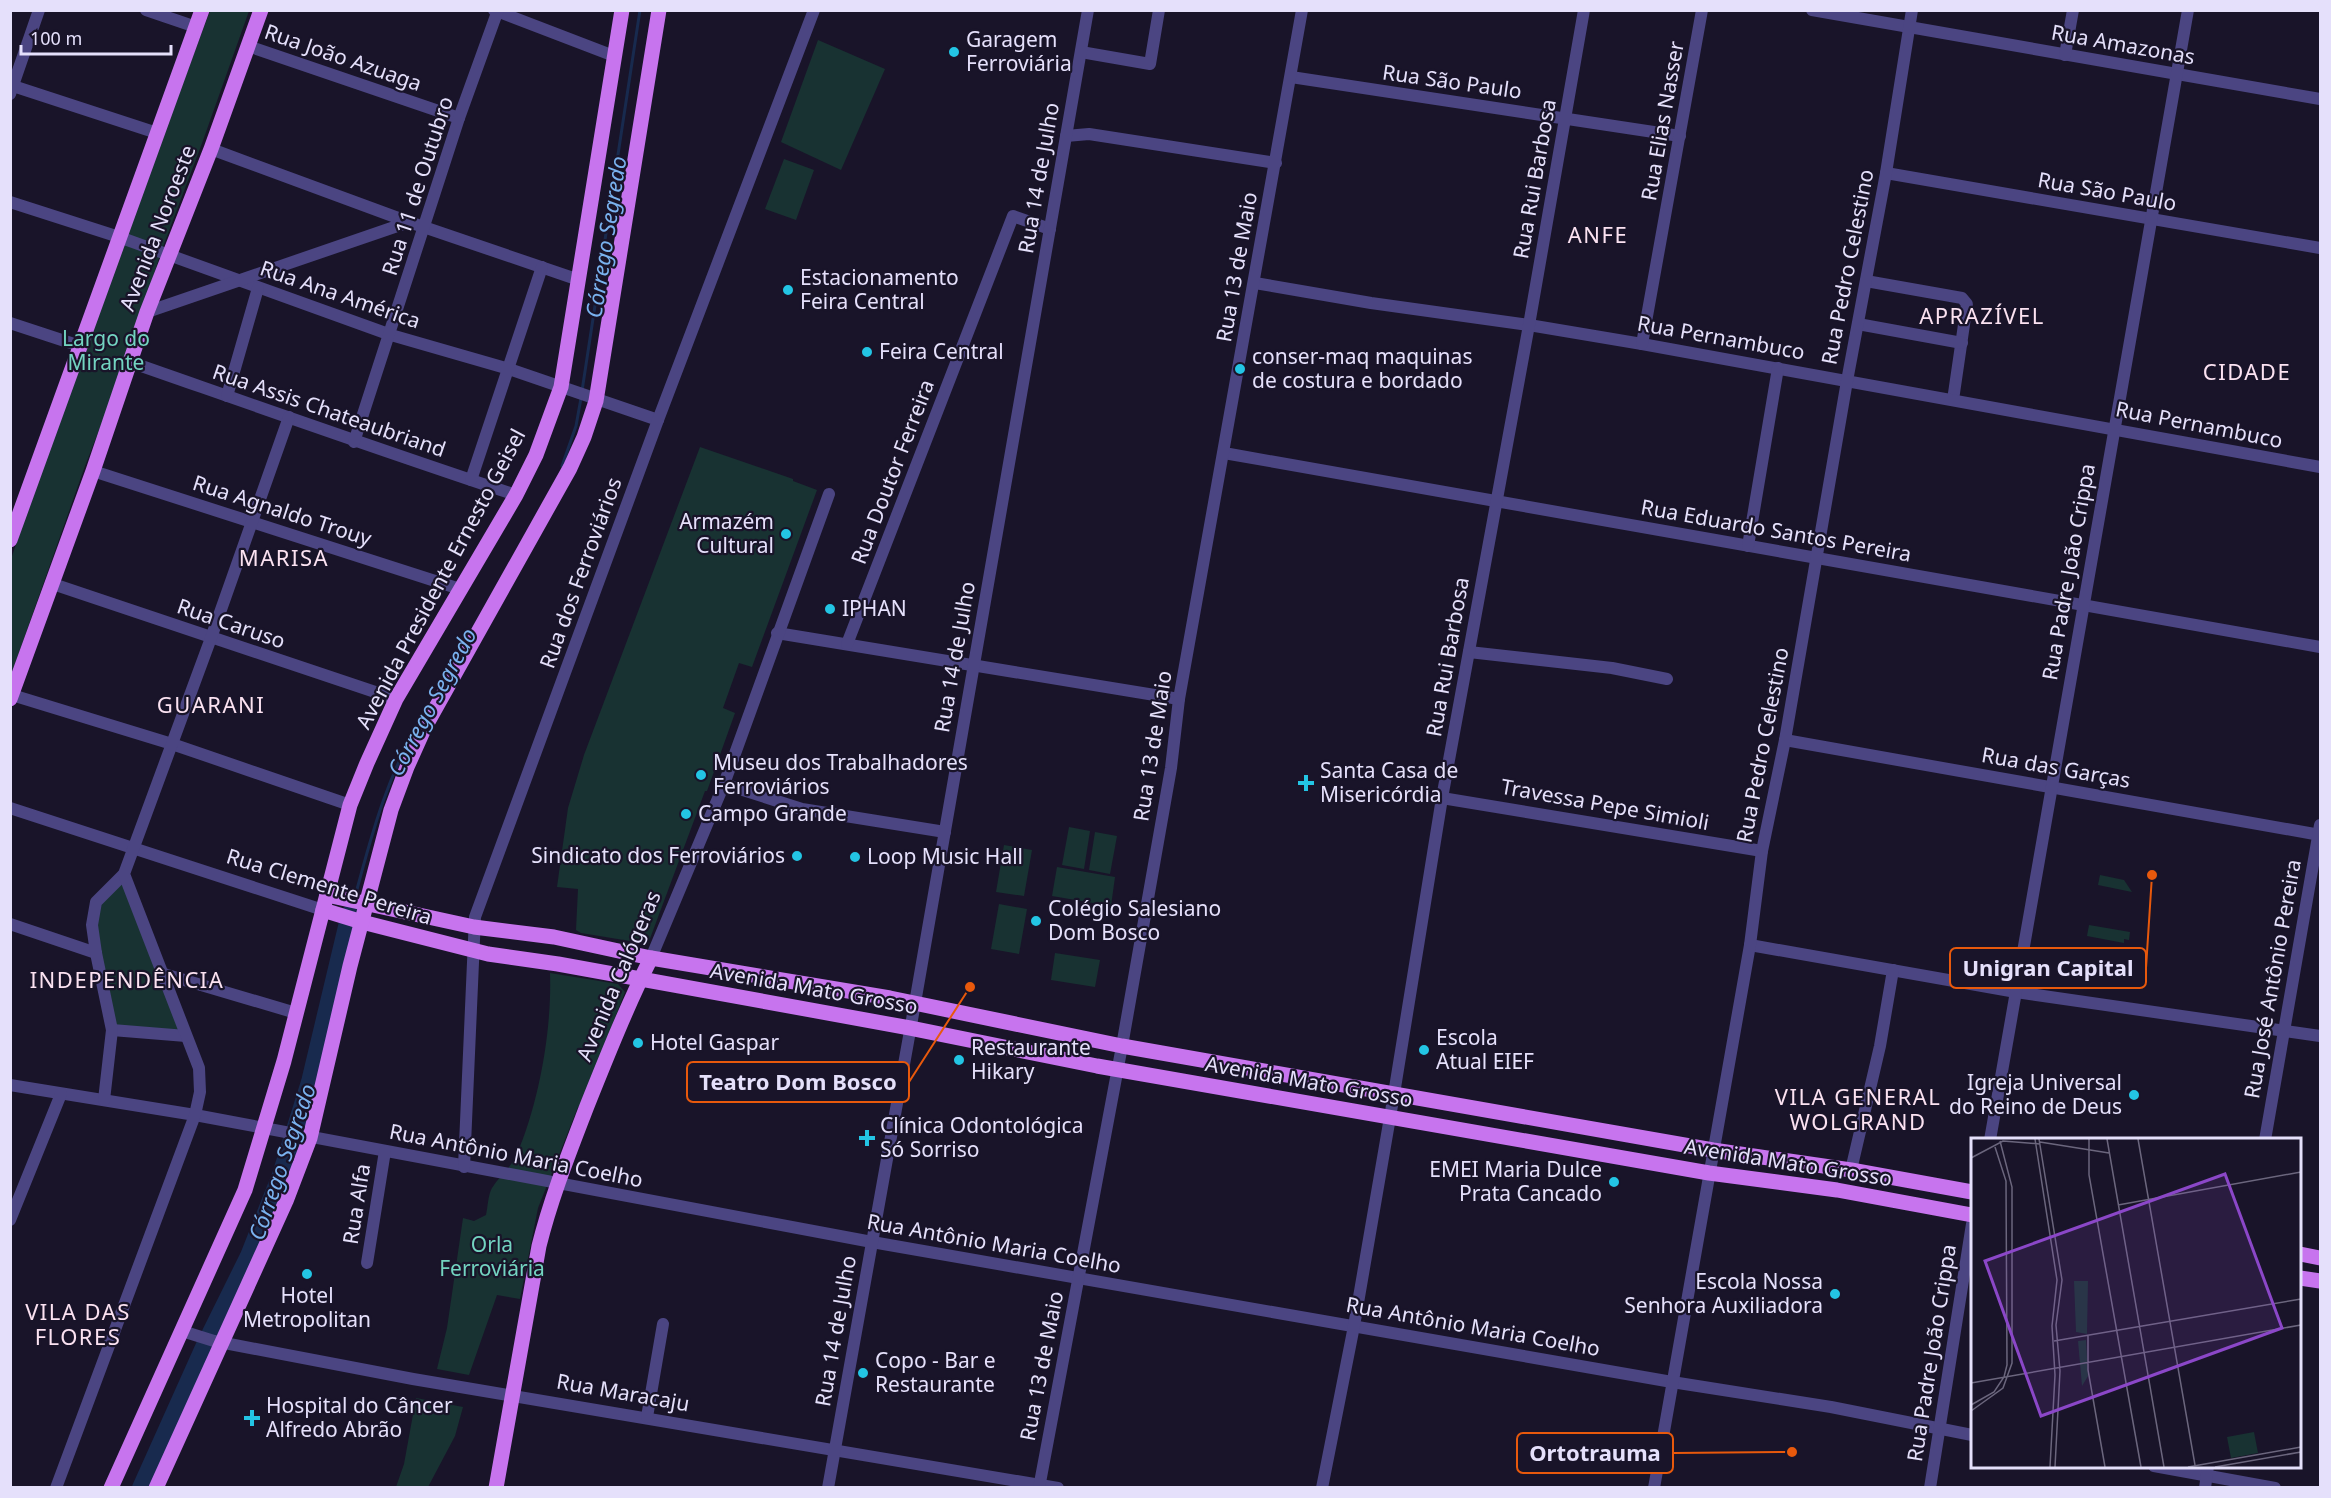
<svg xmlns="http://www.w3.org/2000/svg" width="2331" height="1498" font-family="'Noto Sans',sans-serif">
	<rect width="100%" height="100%" fill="#191429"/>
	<g fill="#183232">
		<polygon points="210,11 249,11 201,146 161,252 127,358 85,466 11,675 11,559 85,344"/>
		<polygon points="818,40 885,69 841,170 781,142"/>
		<polygon points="784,159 814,170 796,220 765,209"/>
		<polygon points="700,447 793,479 793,481 817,490 752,667 739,663 723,708 735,713 707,791 705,791 648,944 581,933 576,930 578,889 557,887 568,808 584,755"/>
		<polygon points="1069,827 1090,831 1084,869 1062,865"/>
		<polygon points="1095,832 1117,836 1110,874 1089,870"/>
		<polygon points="1004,845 1032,850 1024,896 996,892"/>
		<polygon points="1057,867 1115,877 1111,906 1052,896"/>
		<polygon points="124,874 186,1036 112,1030 96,953 96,902"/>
		<polygon points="2100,875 2124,880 2132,892 2098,885"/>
		<polygon points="999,904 1027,909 1019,954 991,949"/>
		<polygon points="2089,925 2130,932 2129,940 2124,939 2124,943 2087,936"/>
		<polygon points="1055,953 1100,960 1095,987 1051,980"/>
		<path d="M 550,973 L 618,984 L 625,992 L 581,1106 L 578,1107 L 538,1208 L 520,1299 L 497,1295 L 469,1375 L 437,1369 L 447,1328 L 463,1218 L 474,1221 L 486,1215 C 488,1206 488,1195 492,1188 C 499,1176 512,1167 517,1154 C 539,1102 552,1030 550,973 Z"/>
		<polygon points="416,1398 463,1407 455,1436 428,1487 396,1487 404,1464"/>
	</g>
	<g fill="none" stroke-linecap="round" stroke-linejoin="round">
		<g stroke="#182a4e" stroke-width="3">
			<polyline points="582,391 640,10"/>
			<polyline points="562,466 576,426 581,398"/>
			<path d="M 355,897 C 373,828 389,771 426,710"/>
		</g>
		<polyline stroke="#182a4e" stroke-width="18" points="141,1488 206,1343 249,1256 281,1175 310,1082 350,914"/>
		<g stroke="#4b4582" stroke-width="12">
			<polyline points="146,10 196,27"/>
			<polyline points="494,10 614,56"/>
			<polyline points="1812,10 2320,99"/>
			<polyline points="248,46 459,118"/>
			<polyline points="1081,52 1150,64 1159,10"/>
			<polyline points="2065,55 2073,10"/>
			<polyline points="1291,77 1680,136"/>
			<polyline points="10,85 157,133"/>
			<polyline points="10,94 39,10"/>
			<polyline points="1066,136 1089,134 1276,163"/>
			<polyline points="211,149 409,222 579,280"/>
			<polyline points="1886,173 2320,248"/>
			<polyline points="10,202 119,237 391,335 509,369 658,420"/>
			<polyline points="1866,281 1962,298 1967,304 1953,400"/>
			<polyline points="1255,283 1371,303 1529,325 1642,344 2320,467"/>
			<polyline points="147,312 409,222"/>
			<polyline points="10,323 80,346"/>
			<polyline points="1858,324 1962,343"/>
			<polyline points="1642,344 1702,10"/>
			<path d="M 130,362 C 259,407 386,452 516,495"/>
			<polyline points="227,396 258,288"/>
			<polyline points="354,442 459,118 498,10"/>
			<polyline points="1224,453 2320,647"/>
			<polyline points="93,471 460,589"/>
			<polyline points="471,480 542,267"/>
			<polyline points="1748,546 1778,368"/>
			<polyline points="53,584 396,699"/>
			<polyline points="777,633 1179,699"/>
			<polyline points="847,644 1013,216 1050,229"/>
			<polyline points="1469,652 1612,668 1667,679"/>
			<polyline points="12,695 172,744 350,805"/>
			<polyline points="1785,740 2320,835"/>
			<polyline points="724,784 802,809 945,832"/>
			<polyline points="1442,798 1762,851"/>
			<polyline points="10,808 323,910"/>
			<polyline points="10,924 96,953"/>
			<polyline points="1750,945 2016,992 2320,1036"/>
			<polyline points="651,958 724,784 829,494"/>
			<polyline points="164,974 296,1013"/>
			<polyline points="112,1030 186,1036"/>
			<polyline points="10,1085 195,1115 872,1242 1672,1382 1831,1407 1972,1435"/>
			<polyline points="104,1100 112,1030 96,953 92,925 96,902 124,874"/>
			<polyline points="1990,1140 2188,10"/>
			<polyline points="2265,1140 2320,825"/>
			<polyline points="464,1167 475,917 658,420 814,10"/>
			<polyline points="1851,1170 1880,1046 1893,970"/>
			<polyline points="10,1220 61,1094"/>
			<polyline points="367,1263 385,1151"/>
			<polyline points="182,1331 214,1341 413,1379 1058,1488"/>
			<polyline points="647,1417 663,1324"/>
			<polyline points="2154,1466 2275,1488"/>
			<polyline points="56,1488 195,1115 200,1092 199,1068 124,874 211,638 289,417"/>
			<polyline points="828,1488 915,1003 1088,10"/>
			<polyline points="1039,1488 1122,1046 1171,768 1179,699 1302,10"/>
			<polyline points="1322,1488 1354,1326 1394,1094 1442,798 1529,325 1584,10"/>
			<polyline points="1654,1488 1750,945 1762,851 1785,740 1847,381 1886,173 1912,10"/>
			<polyline points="1930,1488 1972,1224"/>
			<polyline points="2205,1488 2208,1466"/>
		</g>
		<g stroke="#c774ee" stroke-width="15">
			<polyline points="10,540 202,10"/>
			<polyline points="10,699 93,471 147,312 211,149 261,10"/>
			<polyline points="327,895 474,927 554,937 651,958 890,998 1122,1046 1713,1150 1851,1170 1972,1192"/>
			<polyline points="323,910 362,922 488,954 558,964 910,1028 1097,1066 1709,1173 1837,1190 1972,1215"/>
			<polyline points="2300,1254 2320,1258"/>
			<polyline points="2300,1278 2320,1281"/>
			<polyline points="111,1488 245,1190 284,1061 350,805 367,763 396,699 516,495 536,455 561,387 622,10"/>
			<polyline points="156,1488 286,1201 310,1138 350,966 391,810 407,767 425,727 570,468 584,437 596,401 659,10"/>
			<path d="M 496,1488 L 539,1246 C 551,1198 569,1153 587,1106 C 607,1056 627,1006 651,958"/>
		</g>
	</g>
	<g fill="#23c5e4" stroke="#191429" stroke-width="2">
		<circle cx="954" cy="52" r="6"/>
		<circle cx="788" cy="290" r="6"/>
		<circle cx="867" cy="352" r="6"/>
		<circle cx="1240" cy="369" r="6"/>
		<circle cx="786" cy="534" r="6"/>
		<circle cx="830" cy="609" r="6"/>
		<circle cx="701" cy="775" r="6"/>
		<path d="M1303 774h6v6h6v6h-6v6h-6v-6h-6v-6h6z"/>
		<circle cx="686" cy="814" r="6"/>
		<circle cx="797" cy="856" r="6"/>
		<circle cx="855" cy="857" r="6"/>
		<circle cx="1036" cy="921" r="6"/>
		<circle cx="638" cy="1043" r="6"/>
		<circle cx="1424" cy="1050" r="6"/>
		<circle cx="959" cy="1060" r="6"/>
		<circle cx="2134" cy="1095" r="6"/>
		<path d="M864 1129h6v6h6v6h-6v6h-6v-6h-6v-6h6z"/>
		<circle cx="1614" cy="1182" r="6"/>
		<circle cx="307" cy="1274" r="6"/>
		<circle cx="1835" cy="1294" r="6"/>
		<circle cx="863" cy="1373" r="6"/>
		<path d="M249 1409h6v6h6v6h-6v6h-6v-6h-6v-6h6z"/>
	</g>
	<g text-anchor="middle" stroke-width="4.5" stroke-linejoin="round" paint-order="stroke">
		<g font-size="21" fill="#e5e0fb" stroke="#191429" text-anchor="start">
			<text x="966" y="47">Garagem<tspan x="966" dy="24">Ferroviária</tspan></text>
			<text x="800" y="285">Estacionamento<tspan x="800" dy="24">Feira Central</tspan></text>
			<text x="879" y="359">Feira Central</text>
			<text x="1252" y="364">conser-maq maquinas<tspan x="1252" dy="24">de costura e bordado</tspan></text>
			<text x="774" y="529" text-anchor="end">Armazém<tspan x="774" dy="24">Cultural</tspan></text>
			<text x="842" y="616">IPHAN</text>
			<text x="713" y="770">Museu dos Trabalhadores<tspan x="713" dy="24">Ferroviários</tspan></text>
			<text x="1320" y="778">Santa Casa de<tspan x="1320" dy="24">Misericórdia</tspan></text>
			<text x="698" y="821">Campo Grande</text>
			<text x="785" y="863" text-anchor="end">Sindicato dos Ferroviários</text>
			<text x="867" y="864">Loop Music Hall</text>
			<text x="1048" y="916">Colégio Salesiano<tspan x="1048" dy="24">Dom Bosco</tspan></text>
			<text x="1436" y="1045">Escola<tspan x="1436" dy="24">Atual EIEF</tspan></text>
			<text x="650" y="1050">Hotel Gaspar</text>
			<text x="971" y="1055">Restaurante<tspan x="971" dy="24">Hikary</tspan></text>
			<text x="2122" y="1090" text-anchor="end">Igreja Universal<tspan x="2122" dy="24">do Reino de Deus</tspan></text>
			<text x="880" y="1133">Clínica Odontológica<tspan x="880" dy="24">Só Sorriso</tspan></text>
			<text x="1602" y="1177" text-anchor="end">EMEI Maria Dulce<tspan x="1602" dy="24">Prata Cancado</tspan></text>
			<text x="1823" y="1289" text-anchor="end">Escola Nossa<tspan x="1823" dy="24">Senhora Auxiliadora</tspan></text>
			<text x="307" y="1303" text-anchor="middle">Hotel<tspan x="307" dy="24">Metropolitan</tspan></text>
			<text x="875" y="1368">Copo - Bar e<tspan x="875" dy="24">Restaurante</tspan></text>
			<text x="266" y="1413">Hospital do Câncer<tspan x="266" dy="24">Alfredo Abrão</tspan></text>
		</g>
		<g font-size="21" fill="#e5e0fb" stroke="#191429">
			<text transform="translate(2123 45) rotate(10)" y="7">Rua Amazonas</text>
			<text transform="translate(343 58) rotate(19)" y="7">Rua João Azuaga</text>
			<text transform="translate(1452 82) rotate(8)" y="7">Rua São Paulo</text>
			<text transform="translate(1663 121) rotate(-80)" y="7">Rua Elias Nasser</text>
			<text transform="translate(1039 178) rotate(-80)" y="7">Rua 14 de Julho</text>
			<text transform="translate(1535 179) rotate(-80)" y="7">Rua Rui Barbosa</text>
			<text transform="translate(418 186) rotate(-72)" y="7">Rua 11 de Outubro</text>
			<text transform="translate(2107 192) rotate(10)" y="7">Rua São Paulo</text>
			<text transform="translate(158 228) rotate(-69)" y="7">Avenida Noroeste</text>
			<text transform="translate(1237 267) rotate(-80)" y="7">Rua 13 de Maio</text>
			<text transform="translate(1848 267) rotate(-79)" y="7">Rua Pedro Celestino</text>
			<text transform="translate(340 295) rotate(19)" y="7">Rua Ana América</text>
			<text transform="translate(1721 338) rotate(10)" y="7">Rua Pernambuco</text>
			<text transform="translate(329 411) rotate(19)" y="7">Rua Assis Chateaubriand</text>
			<text transform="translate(2199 425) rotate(11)" y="7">Rua Pernambuco</text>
			<text transform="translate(893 472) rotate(-69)" y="7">Rua Doutor Ferreira</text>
			<text transform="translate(282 511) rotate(18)" y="7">Rua Agnaldo Trouy</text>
			<text transform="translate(1776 531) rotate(10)" y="7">Rua Eduardo Santos Pereira</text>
			<text transform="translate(2069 572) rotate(-80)" y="7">Rua Padre João Crippa</text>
			<text transform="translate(581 573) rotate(-70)" y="7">Rua dos Ferroviários</text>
			<text transform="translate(441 579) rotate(-62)" y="7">Avenida Presidente Ernesto Geisel</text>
			<text transform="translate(231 624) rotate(19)" y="7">Rua Caruso</text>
			<text transform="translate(955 657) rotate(-80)" y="7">Rua 14 de Julho</text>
			<text transform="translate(1448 657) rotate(-80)" y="7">Rua Rui Barbosa</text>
			<text transform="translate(1763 745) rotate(-79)" y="7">Rua Pedro Celestino</text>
			<text transform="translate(1153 746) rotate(-81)" y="7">Rua 13 de Maio</text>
			<text transform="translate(2056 768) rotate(10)" y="7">Rua das Garças</text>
			<text transform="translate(1605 805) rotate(10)" y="7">Travessa Pepe Simioli</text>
			<text transform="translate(329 887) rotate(17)" y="7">Rua Clemente Pereira</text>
			<text transform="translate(619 976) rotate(-67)" y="7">Avenida Calógeras</text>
			<text transform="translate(2273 979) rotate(-80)" y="7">Rua José Antônio Pereira</text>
			<text transform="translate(814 989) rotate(10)" y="7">Avenida Mato Grosso</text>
			<text transform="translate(1309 1082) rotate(10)" y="7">Avenida Mato Grosso</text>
			<text transform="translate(516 1156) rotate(11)" y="7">Rua Antônio Maria Coelho</text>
			<text transform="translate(1788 1163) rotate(9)" y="7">Avenida Mato Grosso</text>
			<text transform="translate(357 1204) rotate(-81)" y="7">Rua Alfa</text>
			<text transform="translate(994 1244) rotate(10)" y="7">Rua Antônio Maria Coelho</text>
			<text transform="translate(1473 1327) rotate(10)" y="7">Rua Antônio Maria Coelho</text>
			<text transform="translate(836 1331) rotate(-80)" y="7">Rua 14 de Julho</text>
			<text transform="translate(1932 1353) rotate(-81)" y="7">Rua Padre João Crippa</text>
			<text transform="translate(1042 1366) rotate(-79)" y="7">Rua 13 de Maio</text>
			<text transform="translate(623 1393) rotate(10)" y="7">Rua Maracaju</text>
		</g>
		<g font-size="21" fill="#73d4c1" stroke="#191429">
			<text x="106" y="346">Largo do<tspan x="106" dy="24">Mirante</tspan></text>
			<text x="492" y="1252">Orla<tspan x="492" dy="24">Ferroviária</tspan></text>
		</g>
		<g font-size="22" letter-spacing="1.5" fill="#fbe2f1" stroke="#191429">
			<text x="1598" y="243">ANFE</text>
			<text x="1982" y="324">APRAZÍVEL</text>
			<text x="2247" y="380">CIDADE</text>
			<text x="284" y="566">MARISA</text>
			<text x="211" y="713">GUARANI</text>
			<text x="127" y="988">INDEPENDÊNCIA</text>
			<text x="1858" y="1105">VILA GENERAL<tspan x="1858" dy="25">WOLGRAND</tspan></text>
			<text x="78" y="1320">VILA DAS<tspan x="78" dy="25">FLORES</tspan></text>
		</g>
		<g font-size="22" font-style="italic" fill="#7ab2ef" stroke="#191429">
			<text transform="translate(606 237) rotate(-81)" y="8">Córrego Segredo</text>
			<text transform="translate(432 702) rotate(-62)" y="8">Córrego Segredo</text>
			<text transform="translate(282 1162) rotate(-71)" y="8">Córrego Segredo</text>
		</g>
	</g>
	<g transform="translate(1971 1138)">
		<rect width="330" height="330" fill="#191429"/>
		<path d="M 103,143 L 117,143 L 116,196 L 105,194 ZM 115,202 L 117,238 L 111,248 L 107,203 ZM 283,294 L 287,315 L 260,320 L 256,299 Z" fill="#183232"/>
		<path fill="none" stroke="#6b667d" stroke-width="1.5" d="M 64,1 L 86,142 L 81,188 L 84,237 L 79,329M 68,1 L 91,142 L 85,187 L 89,233 L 84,329M 118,1 L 118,37 L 170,329M 136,1 L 193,329M 167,1 L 224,327M 69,4 L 138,15M 0,20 L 32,3 L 69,6M 147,67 L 330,34M 117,198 L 117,232 L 134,329M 83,203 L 330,161M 0,245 L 330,187M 0,267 L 23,254 L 33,239 L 36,227 L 35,43 L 24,9M 0,273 L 32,250 L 41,225 L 41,49 L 29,3M 217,329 L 330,309M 244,329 L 330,314"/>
		<path fill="#8b47c8" fill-opacity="0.15" stroke="#8b47c8" stroke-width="3" d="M 254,36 L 311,190 L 70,278 L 14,123 Z"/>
		<rect width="330" height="330" fill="none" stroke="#e5e0fb" stroke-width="3"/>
	</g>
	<path fill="none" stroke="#e8590c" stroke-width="2" d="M2152 875L2146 968M970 987L909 1082M1792 1452L1673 1453"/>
	<g fill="#e8590c" stroke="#191429" stroke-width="2">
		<circle cx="2152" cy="875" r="6"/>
		<circle cx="970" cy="987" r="6"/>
		<circle cx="1792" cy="1452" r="6"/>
	</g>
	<g fill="#191429" stroke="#e8590c" stroke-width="2">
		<rect x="1950" y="948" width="196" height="40" rx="6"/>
		<rect x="687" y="1062" width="222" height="40" rx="6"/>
		<rect x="1517" y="1433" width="156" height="40" rx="6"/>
	</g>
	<g font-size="22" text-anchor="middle" font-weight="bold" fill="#e5e0fb">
		<text x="2048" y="976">Unigran Capital</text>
		<text x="798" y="1090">Teatro Dom Bosco</text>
		<text x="1595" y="1461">Ortotrauma</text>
	</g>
	<rect width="2331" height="1498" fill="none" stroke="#e5e0fb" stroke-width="24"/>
	<path d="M21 45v9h150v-9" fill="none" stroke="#e5e0fb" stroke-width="3"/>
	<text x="30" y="45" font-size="18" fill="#e5e0fb" stroke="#191429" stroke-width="4.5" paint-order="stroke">100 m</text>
</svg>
